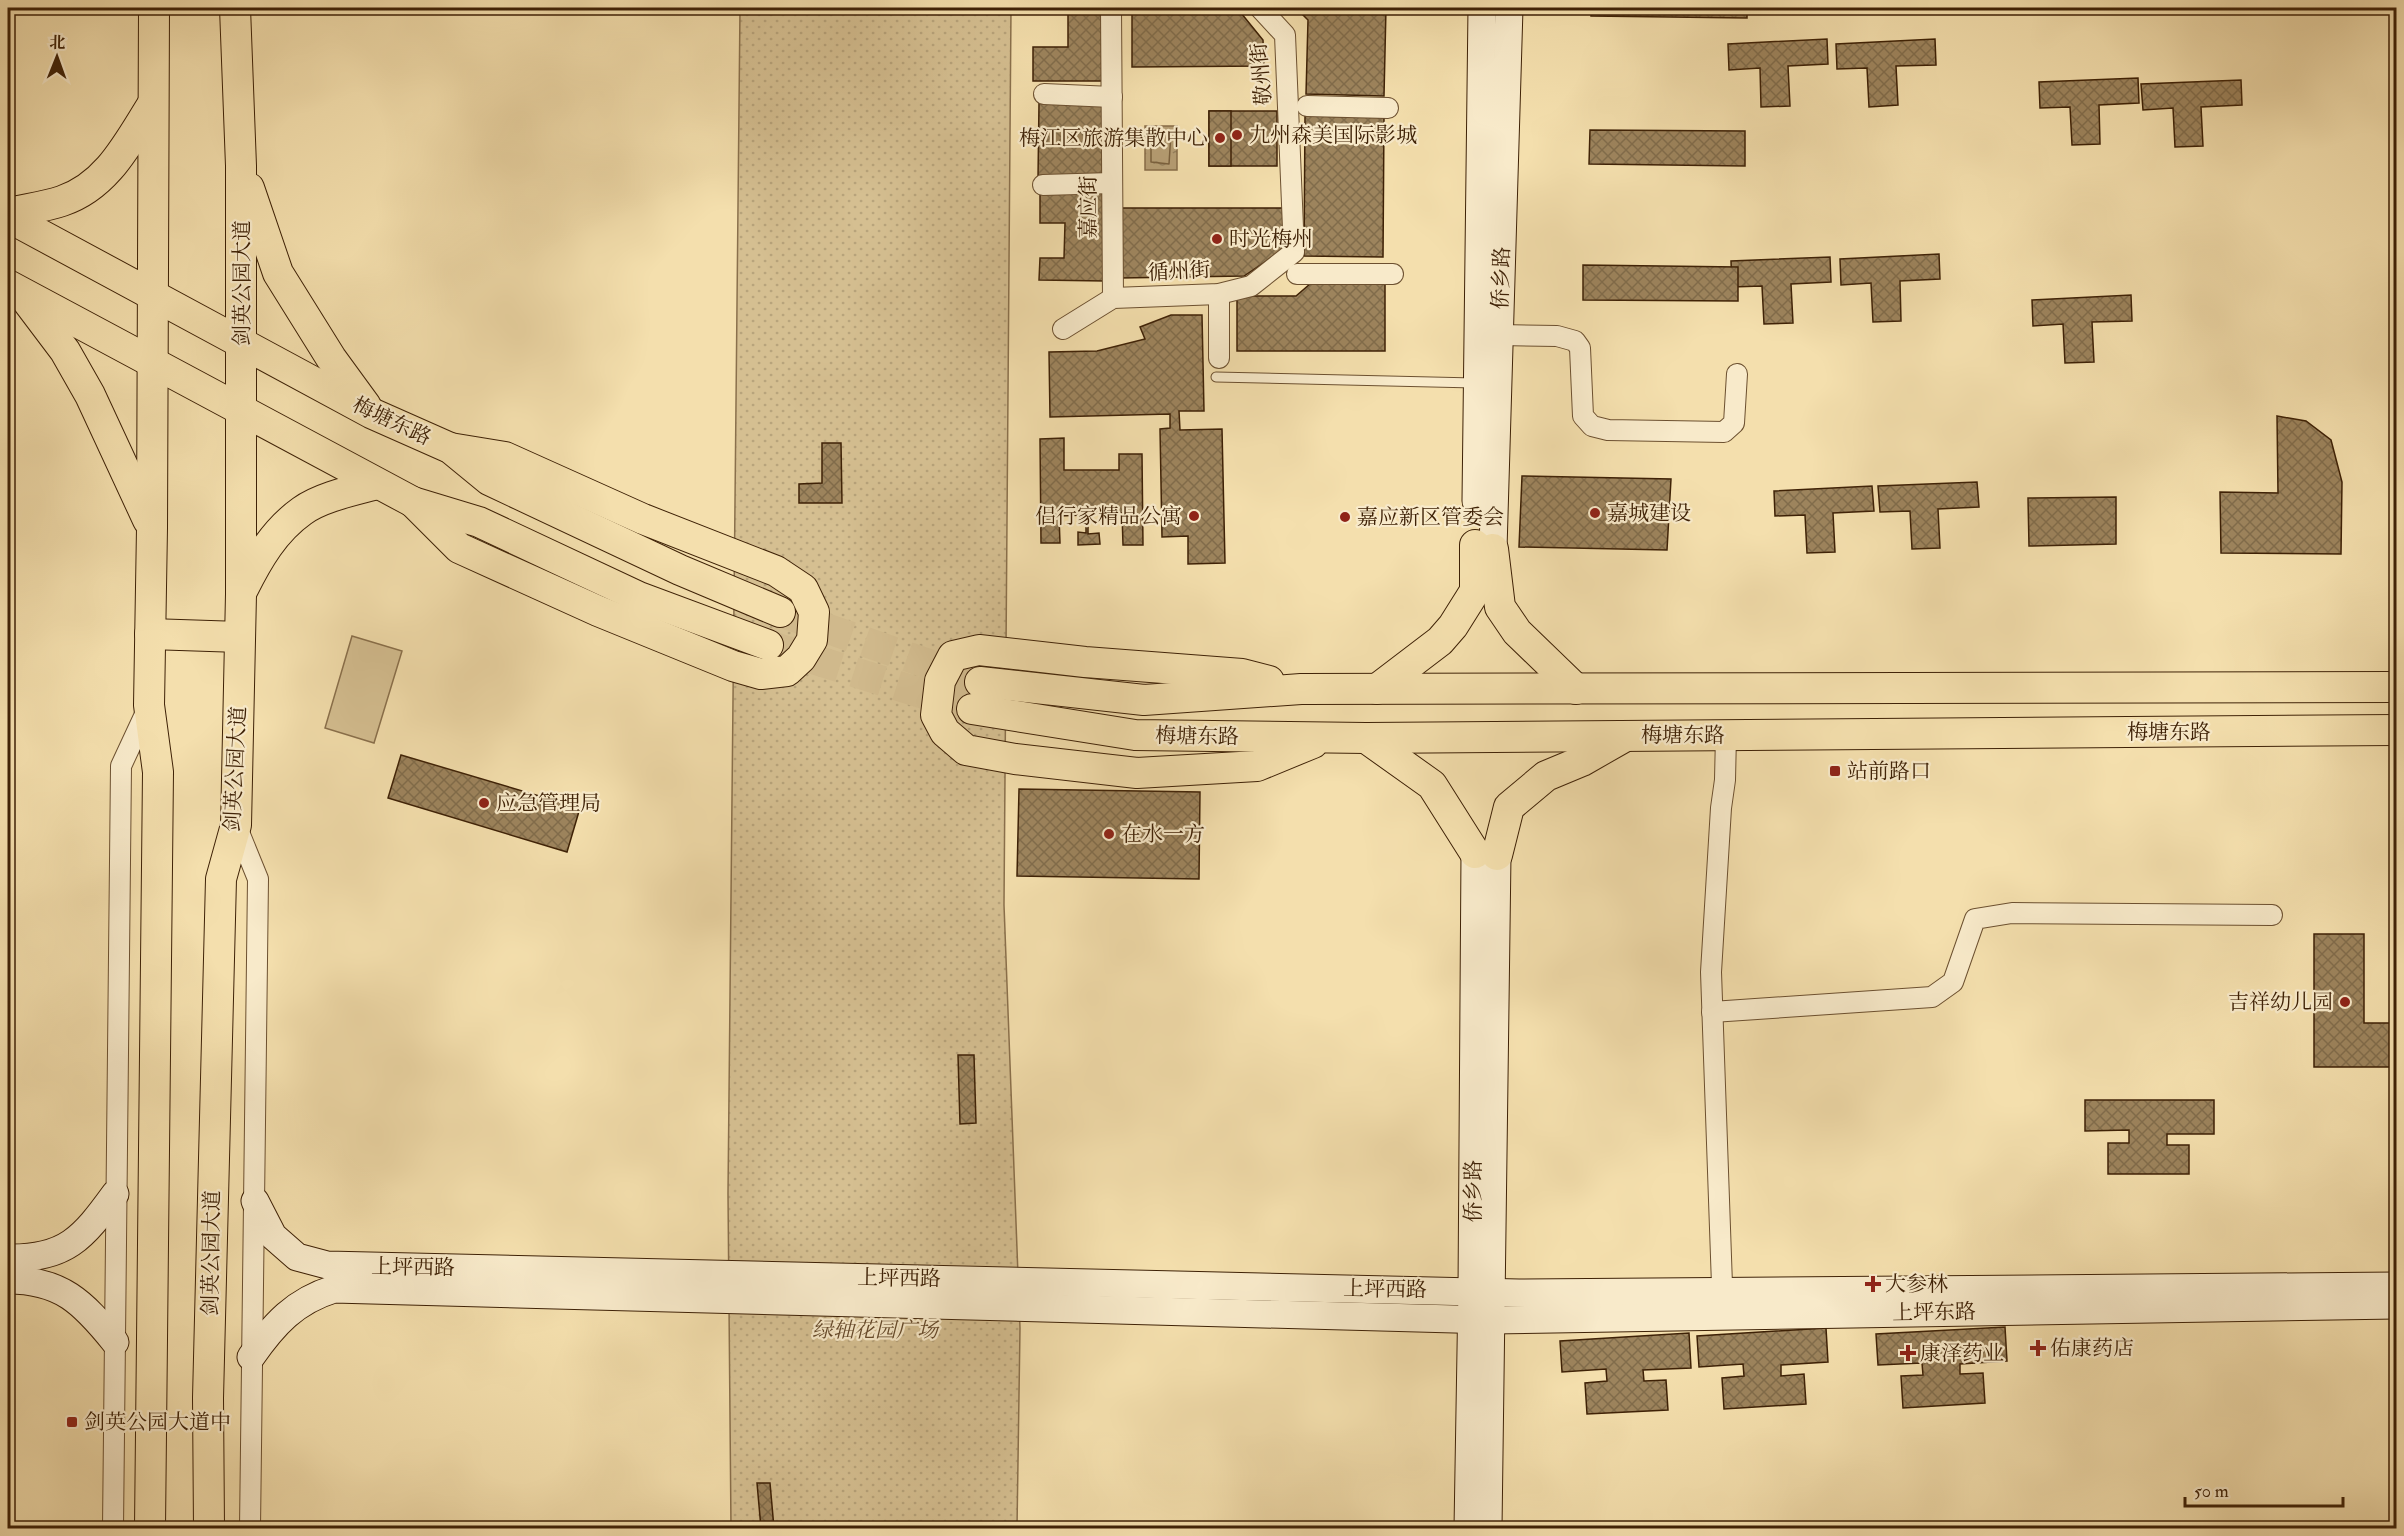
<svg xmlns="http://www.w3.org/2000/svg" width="2404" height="1536" font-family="'IM FELL Double Pica','Noto Serif SC',serif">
	<defs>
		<pattern id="park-dots" width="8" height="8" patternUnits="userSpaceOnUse" patternTransform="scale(1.5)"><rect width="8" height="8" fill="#d5bf91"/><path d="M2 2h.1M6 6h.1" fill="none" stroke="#b8a47c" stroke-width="1.8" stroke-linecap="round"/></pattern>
		<pattern id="water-ripples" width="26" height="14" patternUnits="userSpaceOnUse" patternTransform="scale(1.5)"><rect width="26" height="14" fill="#b69e74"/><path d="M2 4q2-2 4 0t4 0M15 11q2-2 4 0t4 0" fill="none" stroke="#95805d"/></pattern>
		<pattern id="building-cross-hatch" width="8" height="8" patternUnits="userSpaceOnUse" patternTransform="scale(1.5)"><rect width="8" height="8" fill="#9d845d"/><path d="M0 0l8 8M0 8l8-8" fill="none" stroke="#816c4b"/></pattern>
	</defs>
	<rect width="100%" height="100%" fill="#f4dfad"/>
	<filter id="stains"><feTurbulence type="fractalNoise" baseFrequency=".00333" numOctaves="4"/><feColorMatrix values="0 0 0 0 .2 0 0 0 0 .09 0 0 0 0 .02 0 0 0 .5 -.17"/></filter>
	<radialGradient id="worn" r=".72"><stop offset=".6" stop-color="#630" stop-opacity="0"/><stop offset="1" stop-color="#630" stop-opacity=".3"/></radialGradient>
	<polygon fill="#d5bf91" stroke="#8a704c" stroke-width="1.5" points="352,636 402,651 374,743 325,728"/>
	<polygon fill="url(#park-dots)" stroke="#8a704c" stroke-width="1.5" points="740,8 1011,8 1004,905 1020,1328 1017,1528 731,1528 728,1194"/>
	<rect fill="url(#water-ripples)" stroke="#866c48" stroke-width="1.5" x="1145" y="126" width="32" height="44"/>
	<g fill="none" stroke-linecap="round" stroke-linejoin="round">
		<polygon stroke="#7a603d" stroke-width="1.5" points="1154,132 1171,133 1169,164 1151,162 1151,134"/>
	</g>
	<g fill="url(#building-cross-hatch)" stroke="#3e2106" stroke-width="1.5">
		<polygon points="1068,8 1102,8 1102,81 1033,81 1033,47 1068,47"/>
		<polygon points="1132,8 1237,8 1263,40 1264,66 1132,67"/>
		<polygon points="1296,8 1386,8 1384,96 1306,94 1308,20"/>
		<polygon points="1591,8 1747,8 1747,18 1591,16"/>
		<polygon points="1827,39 1828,64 1788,66 1790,106 1761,107 1760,68 1729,70 1728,44"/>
		<polygon points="1935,39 1936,65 1896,66 1898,105 1869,107 1867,68 1837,69 1836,44"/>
		<polygon points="2138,78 2139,103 2099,105 2100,144 2072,145 2070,107 2040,108 2039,82"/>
		<polygon points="2241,80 2242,105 2201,107 2203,146 2175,147 2173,108 2143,110 2141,84"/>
		<polygon points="1039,103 1108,104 1106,180 1038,179"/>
		<rect x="1209" y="111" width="68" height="55"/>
		<rect x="1209" y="111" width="22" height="55"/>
		<polygon points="1305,116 1384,117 1383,257 1304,256"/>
		<polygon points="1590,130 1745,131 1745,166 1589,164"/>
		<polygon points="1040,191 1105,192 1105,281 1039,280 1040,258 1064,258 1065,223 1040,223"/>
		<polygon points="1121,208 1284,208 1283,250 1244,276 1120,278"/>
		<polygon points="1939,254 1940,279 1900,281 1901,321 1873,322 1871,283 1841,285 1840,259"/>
		<polygon points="1830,257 1831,282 1791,284 1793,323 1764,324 1762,286 1732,287 1731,261"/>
		<polygon points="1583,265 1738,267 1738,301 1583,300"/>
		<polygon points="1310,284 1385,284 1385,351 1237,351 1237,296 1296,296"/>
		<polygon points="2131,295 2132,321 2092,322 2094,362 2065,363 2063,324 2033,326 2032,300"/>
		<polygon points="1171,315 1202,315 1204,411 1179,411 1180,430 1222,429 1225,563 1188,564 1188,536 1162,537 1160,429 1170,428 1170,414 1050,417 1049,352 1097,351 1145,339 1140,327"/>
		<polygon points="2277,416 2306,421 2331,440 2342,482 2341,554 2221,553 2220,492 2278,493"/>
		<polygon points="1064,438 1064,470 1119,470 1119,454 1142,454 1143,545 1123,545 1122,513 1088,513 1088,534 1099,533 1100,544 1078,545 1078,532 1086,533 1086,515 1059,516 1060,543 1041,543 1040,439"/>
		<polygon points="822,443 841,443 842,503 799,503 799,484 822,483"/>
		<polygon points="1522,476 1671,479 1667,550 1519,547"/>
		<polygon points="1977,482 1979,507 1938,509 1940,548 1912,549 1910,511 1880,512 1878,486"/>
		<polygon points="1872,486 1874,511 1833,513 1835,552 1807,553 1805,515 1775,516 1774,491"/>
		<polygon points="2116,497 2116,544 2029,546 2028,498"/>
		<polygon points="401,755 580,808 567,852 388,798"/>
		<polygon points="1019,789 1200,792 1199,879 1017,876"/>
		<polygon points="2314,934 2364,934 2364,1023 2390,1023 2390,1011 2396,1011 2396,1067 2314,1067"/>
		<polygon points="958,1055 974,1055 976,1123 960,1124"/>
		<polygon points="2085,1100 2214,1100 2214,1134 2167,1134 2167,1145 2189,1145 2189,1174 2108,1174 2108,1143 2129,1143 2129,1130 2085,1131"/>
		<polygon points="2005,1327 2007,1361 1960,1364 1960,1374 1983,1373 1985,1403 1903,1408 1901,1376 1923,1375 1922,1363 1878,1365 1876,1334"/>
		<polygon points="1826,1328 1828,1362 1781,1365 1781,1376 1804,1374 1806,1404 1724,1409 1722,1378 1744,1376 1743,1364 1699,1367 1697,1336"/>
		<polygon points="1689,1333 1691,1368 1643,1370 1644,1381 1666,1380 1668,1410 1587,1414 1585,1383 1607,1381 1606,1369 1562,1372 1560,1341"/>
		<polygon points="757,1483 770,1483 774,1528 761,1528"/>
	</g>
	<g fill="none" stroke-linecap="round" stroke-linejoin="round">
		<g stroke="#d0b98c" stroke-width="30" stroke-dasharray="30 15" stroke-linecap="butt">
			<polyline points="780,612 980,682"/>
			<polyline points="768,645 972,709"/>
		</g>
		<g stroke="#6c5030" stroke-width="11">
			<polyline id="lane" points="1216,377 1475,383"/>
		</g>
		<g stroke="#6c5030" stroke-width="22">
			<g id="street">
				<polyline points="1111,8 1113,298"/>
				<polyline points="1044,94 1112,97"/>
				<polyline points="1307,106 1388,108"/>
				<polyline points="1043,185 1112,183"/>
				<polyline points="1297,274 1393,274"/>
				<polyline points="1219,294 1219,358"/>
				<polyline points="1063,329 1113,298 1219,294 1251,286 1294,252 1285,35 1260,8"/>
				<polyline points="1499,335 1557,336 1575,341 1580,348 1583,416 1592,426 1608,430 1724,432 1734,423 1737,374"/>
				<polyline points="236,825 258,879 250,1528"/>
				<polyline points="1712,1012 1932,997 1953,982 1975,919 2012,913 2272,915"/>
				<polyline points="1722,1285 1711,972 1721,808 1725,780 1726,735"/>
				<polyline points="113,1528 121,766 148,708"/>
			</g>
		</g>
		<g stroke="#3e2106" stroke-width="29">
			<g id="secondary">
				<polyline points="1476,501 1482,8"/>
				<polyline points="1493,549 1509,8"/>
				<polyline points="255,1201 273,1236 297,1257 327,1265 1519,1293 2396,1286"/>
				<path d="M 8,1258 C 66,1259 83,1238 115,1194"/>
				<path d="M 8,1280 C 61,1280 83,1302 115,1342"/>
				<path d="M 251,1357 C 274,1324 295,1301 334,1289 L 1491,1320 L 2396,1305"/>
				<polyline points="1468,1528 1472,1291 1475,853"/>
				<polyline points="1488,1528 1497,855"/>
			</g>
		</g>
		<g stroke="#3e2106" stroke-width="32">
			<g id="primary">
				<polyline points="249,188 278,273 331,358 366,406"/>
				<path d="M 8,213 C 25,209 45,207 62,201 C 107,186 128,143 152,105"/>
				<polyline points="8,217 371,413 450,448 489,480 680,570 780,612"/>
				<polyline points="8,285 413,502 479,522 639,597 768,645"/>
				<polyline points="25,298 65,351 90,395 148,520"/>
				<polyline points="413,502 459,548 598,611 733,666 761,674 787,671 801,658 812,640 814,612 803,589 776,571 643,519 505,457 450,448"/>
				<polyline points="1493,549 1500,607 1517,632 1576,689"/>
				<path d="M 243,589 C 258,559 274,531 302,511 C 321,497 355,490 377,484"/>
				<polyline points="150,634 240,637"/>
				<polyline points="1269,681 1242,674 1085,662 979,650 953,656 940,681 936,715 945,732 966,750 1015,759 1137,773 1257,766 1313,743"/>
				<polyline points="980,682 1144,700 1301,689 2396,687"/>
				<polyline points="1377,689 1440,641 1453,626 1475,591 1475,545"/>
				<polyline points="972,709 1135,735 1366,738 2396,730"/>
				<polyline points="1366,738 1432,785 1475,853"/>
				<polyline points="1497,855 1509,807 1546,776 1582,761 1624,737"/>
				<polyline points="150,1528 158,772 149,705 152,528 154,8"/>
				<polyline points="209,1528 208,1398 221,879 236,825 241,594 241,166 235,8"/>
			</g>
		</g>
		<use href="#lane" stroke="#f8eaca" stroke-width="9"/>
		<use href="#street" stroke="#f8eaca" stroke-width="20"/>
		<use href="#secondary" stroke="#f8eaca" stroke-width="27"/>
		<use href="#primary" stroke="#f4dfad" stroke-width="30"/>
	</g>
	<g fill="#8f2418" stroke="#f8eaca" stroke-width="2">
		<circle cx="1237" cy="135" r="6"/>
		<circle cx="1220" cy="138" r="6"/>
		<circle cx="1217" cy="239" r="6"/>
		<circle cx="1595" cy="513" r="6"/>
		<circle cx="1194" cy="516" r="6"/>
		<circle cx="1345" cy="517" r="6"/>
		<rect x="1829" y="765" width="12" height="12" rx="3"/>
		<circle cx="484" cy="803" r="6"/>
		<circle cx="1109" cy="834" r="6"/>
		<circle cx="2345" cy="1002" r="6"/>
		<path d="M1870 1275h6v6h6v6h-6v6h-6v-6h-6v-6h6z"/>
		<path d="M2035 1339h6v6h6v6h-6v6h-6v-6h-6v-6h6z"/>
		<path d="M1905 1344h6v6h6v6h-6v6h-6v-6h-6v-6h6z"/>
		<rect x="66" y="1416" width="12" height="12" rx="3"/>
	</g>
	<g text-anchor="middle" stroke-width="4.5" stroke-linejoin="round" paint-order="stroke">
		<g font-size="21" fill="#3e2106" stroke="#f8eaca">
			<text transform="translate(1261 74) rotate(-95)" y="7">敬州街</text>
			<text transform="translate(1088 207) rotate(-90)" y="7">嘉应街</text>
			<text transform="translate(1179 271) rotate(-3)" y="7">循州街</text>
			<text transform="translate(1501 278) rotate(-88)" y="7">侨乡路</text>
			<text transform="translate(242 283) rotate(-90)" y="7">剑英公园大道</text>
			<text transform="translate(392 421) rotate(25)" y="7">梅塘东路</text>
			<text x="2169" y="739">梅塘东路</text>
			<text x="1683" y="742">梅塘东路</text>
			<text transform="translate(1197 736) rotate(1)" y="7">梅塘东路</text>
			<text transform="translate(235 769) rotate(-87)" y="7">剑英公园大道</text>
			<text transform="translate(1473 1191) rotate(-90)" y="7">侨乡路</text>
			<text transform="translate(211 1253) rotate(-89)" y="7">剑英公园大道</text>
			<text transform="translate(413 1267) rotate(1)" y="7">上坪西路</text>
			<text transform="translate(899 1278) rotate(1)" y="7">上坪西路</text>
			<text transform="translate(1385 1289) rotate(1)" y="7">上坪西路</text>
			<text transform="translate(1934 1312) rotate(-1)" y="7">上坪东路</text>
		</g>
		<g font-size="21" fill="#3e2106" stroke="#f8eaca" text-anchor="start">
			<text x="1249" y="142">九州森美国际影城</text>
			<text x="1208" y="145" text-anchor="end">梅江区旅游集散中心</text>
			<text x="1229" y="246">时光梅州</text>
			<text x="1607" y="520">嘉城建设</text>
			<text x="1182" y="523" text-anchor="end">侣行家精品公寓</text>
			<text x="1357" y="524">嘉应新区管委会</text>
			<text x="1847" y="778">站前路口</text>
			<text x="496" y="810">应急管理局</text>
			<text x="1121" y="841">在水一方</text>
			<text x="2333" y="1009" text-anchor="end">吉祥幼儿园</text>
			<text x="1885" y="1291">大参林</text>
			<text x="2050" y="1355">佑康药店</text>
			<text x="1920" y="1360">康泽药业</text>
			<text x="84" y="1429">剑英公园大道中</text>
		</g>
		<g font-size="21" font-style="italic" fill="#644829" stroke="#f8eaca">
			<text x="875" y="1337">绿轴花园广场</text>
		</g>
	</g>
	<rect width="2404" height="1536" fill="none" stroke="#f4dfad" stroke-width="30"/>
	<rect x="9" y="9" width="2386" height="1518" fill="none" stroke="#3e2106" stroke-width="3"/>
	<rect x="15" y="15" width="2374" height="1506" fill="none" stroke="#3e2106" stroke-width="1.5"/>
	<g transform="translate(57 57) rotate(1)" stroke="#f8eaca" stroke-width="4.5" paint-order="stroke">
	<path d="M0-4.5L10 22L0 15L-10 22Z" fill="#3e2106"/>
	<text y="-9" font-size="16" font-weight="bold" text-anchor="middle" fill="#3e2106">北</text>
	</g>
	<path d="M2185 1497v9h158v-9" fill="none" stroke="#3e2106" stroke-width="3"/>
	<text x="2194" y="1497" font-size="18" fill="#3e2106" stroke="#f8eaca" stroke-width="4.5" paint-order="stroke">50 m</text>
	<rect width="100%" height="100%" filter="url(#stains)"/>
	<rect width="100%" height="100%" fill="url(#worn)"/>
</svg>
